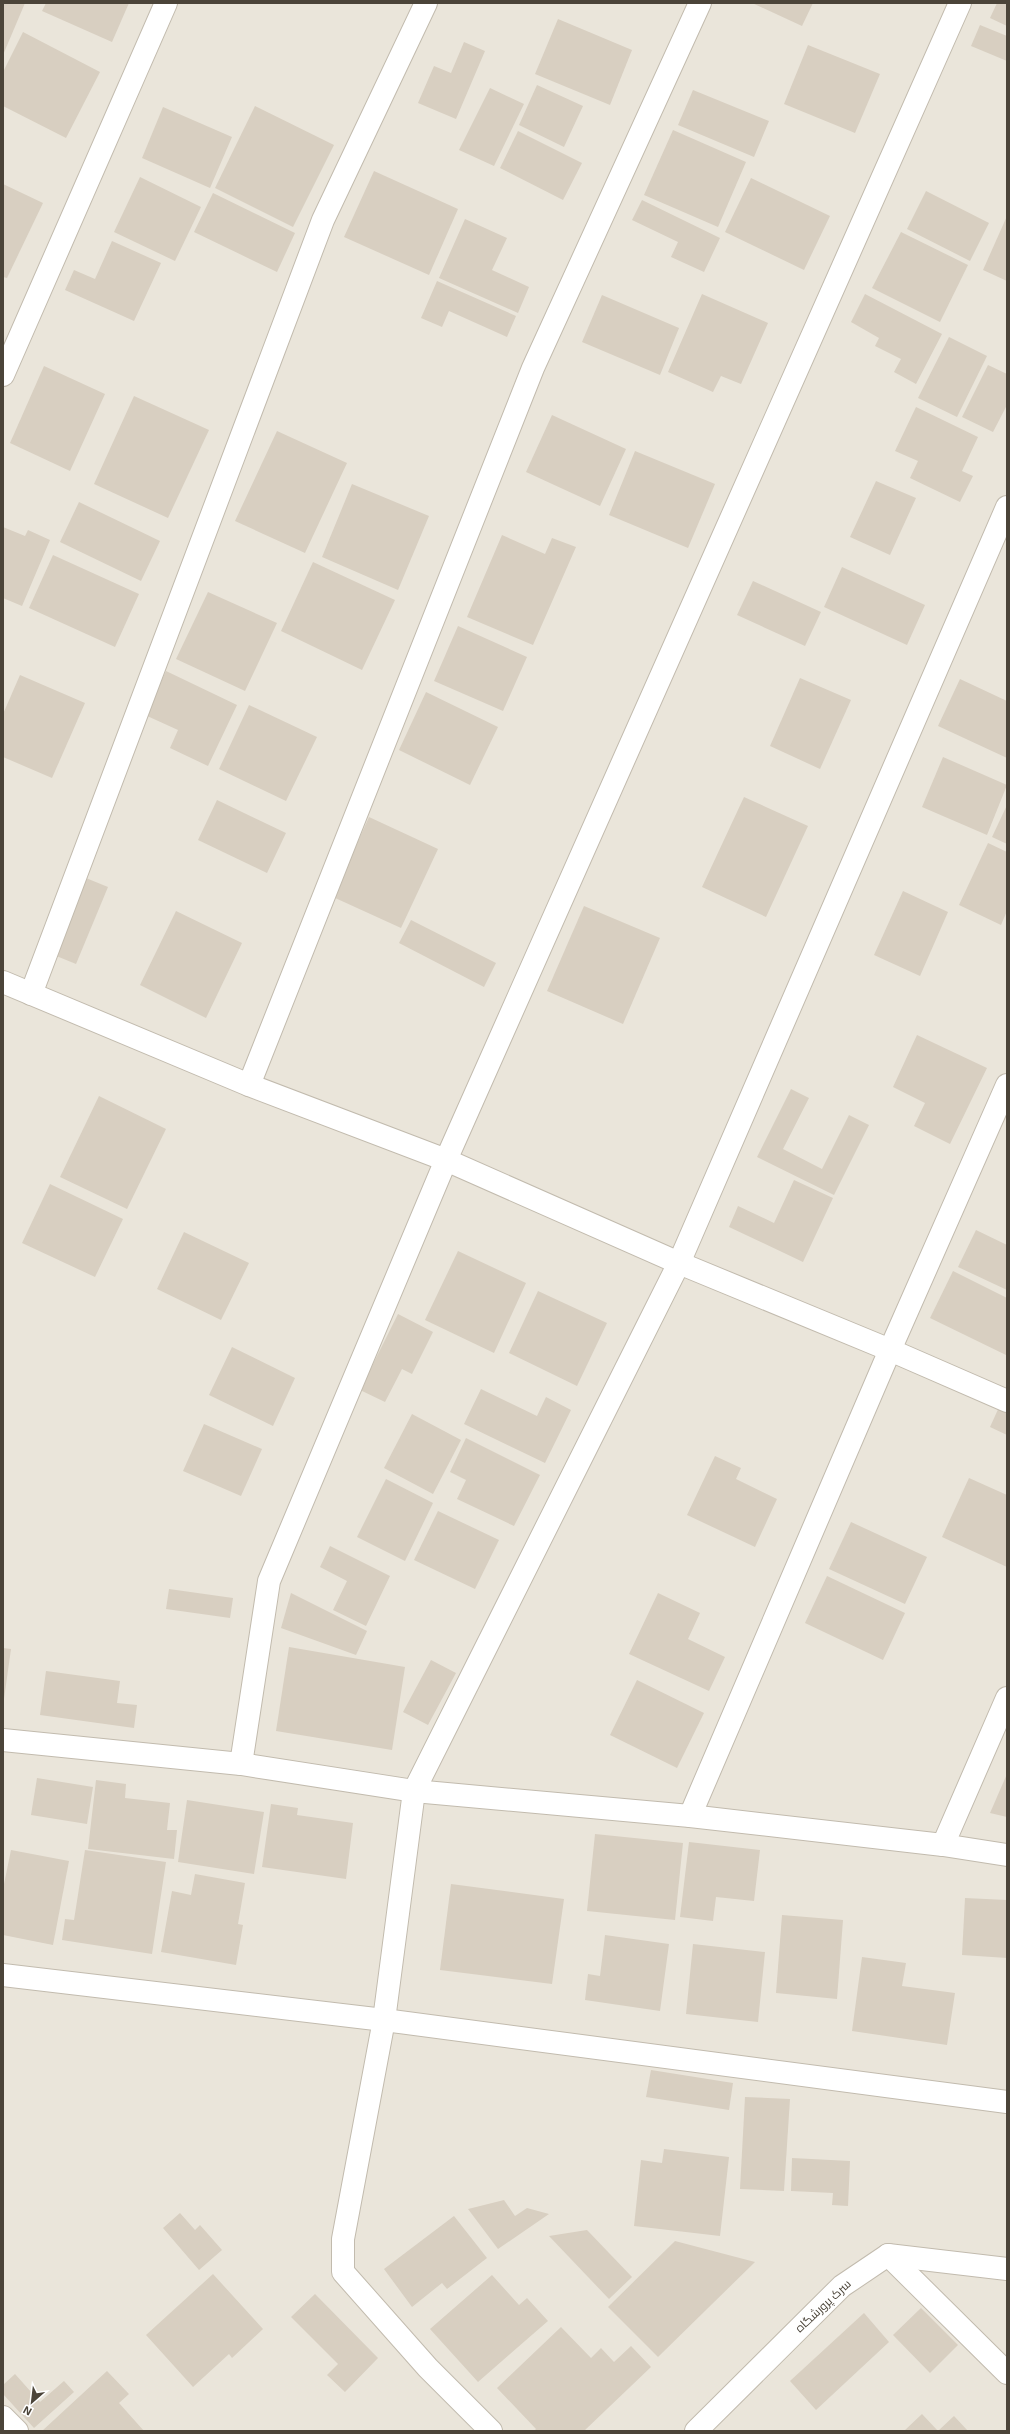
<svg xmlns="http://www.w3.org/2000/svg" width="1010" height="2434" font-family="'Exo 2',Cairo,sans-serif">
	<rect width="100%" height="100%" fill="#f6f3ec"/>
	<rect fill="#eae5da" x="3" y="3" width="1004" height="2428"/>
	<g fill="#d8cfc1">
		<polygon points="3,3 25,3 3,55"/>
		<polygon points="46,3 129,3 112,42 42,11"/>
		<polygon points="752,3 813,3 802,26"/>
		<polygon points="997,3 1007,3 1007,26 990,18"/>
		<polygon points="558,19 632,50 610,105 535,74"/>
		<polygon points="980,25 1007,36 1007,61 971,46"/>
		<polygon points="23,32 100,72 66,138 3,106 3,72"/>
		<polygon points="464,42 485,51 456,119 418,103 434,66 451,73"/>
		<polygon points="808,45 880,74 855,133 784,104"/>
		<polygon points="537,85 583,106 564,147 519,125"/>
		<polygon points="490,88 524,104 494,166 459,150"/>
		<polygon points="693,90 769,121 754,157 678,125"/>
		<polygon points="255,106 334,145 293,227 215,188"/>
		<polygon points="163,107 232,137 210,188 142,158"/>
		<polygon points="673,130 746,162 718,227 644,195"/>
		<polygon points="518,131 582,163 563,200 500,168"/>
		<polygon points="374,171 458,209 429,275 344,237"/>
		<polygon points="140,177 201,207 175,261 114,232"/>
		<polygon points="751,178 830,216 804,270 725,232"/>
		<polygon points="3,184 43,203 7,278 3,277"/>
		<polygon points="926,191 989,223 970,261 907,229"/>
		<polygon points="213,193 295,233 277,272 194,232"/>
		<polygon points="642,200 720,238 704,272 671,257 678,242 632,220"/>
		<polygon points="1007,216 1007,281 983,270"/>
		<polygon points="465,219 507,238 492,270 529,287 518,313 439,278"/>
		<polygon points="901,232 968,265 940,322 872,288"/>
		<polygon points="112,241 161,263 134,321 65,290 74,270 95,279"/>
		<polygon points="437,281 516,316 507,337 449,311 442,327 421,318"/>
		<polygon points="702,294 768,323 741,384 721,376 713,392 668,372"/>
		<polygon points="865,294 942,334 916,384 894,372 901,359 875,346 879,338 851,322"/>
		<polygon points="602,295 679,328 660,375 582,342"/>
		<polygon points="949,337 987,356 957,417 918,398"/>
		<polygon points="988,365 1007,374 1007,405 993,432 962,417"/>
		<polygon points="44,366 105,394 70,471 10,443"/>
		<polygon points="134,396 209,430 168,518 94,484"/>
		<polygon points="916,407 978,437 962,471 973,476 960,502 910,478 918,461 895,451"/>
		<polygon points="552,415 626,449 600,506 526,472"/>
		<polygon points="277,431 347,463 305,553 235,521"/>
		<polygon points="635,451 715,484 688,548 609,515"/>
		<polygon points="876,481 916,498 890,555 850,537"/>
		<polygon points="352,484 429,516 398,590 322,557"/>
		<polygon points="79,502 160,541 141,581 60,542"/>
		<polygon points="3,527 25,536 28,530 50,540 22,606 3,598"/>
		<polygon points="502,535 545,554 552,538 576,547 533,645 467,617"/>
		<polygon points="53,555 139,594 115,647 29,608"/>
		<polygon points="313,562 395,600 362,670 281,631"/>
		<polygon points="842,567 925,605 907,645 824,607"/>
		<polygon points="753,581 821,612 805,646 737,615"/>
		<polygon points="208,592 277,623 245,691 176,659"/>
		<polygon points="458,626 527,657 503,711 434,681"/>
		<polygon points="166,671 237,705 208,766 170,748 178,730 145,715"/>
		<polygon points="20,675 85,703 52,778 3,757 3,714"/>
		<polygon points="800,678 851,700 820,769 770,746"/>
		<polygon points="960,679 1007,701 1007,758 938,726"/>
		<polygon points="426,692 498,727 470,785 399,750"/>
		<polygon points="249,705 317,737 286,801 219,769"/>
		<polygon points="943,757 1007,785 987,835 922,807"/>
		<polygon points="744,797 808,826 766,917 702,887"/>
		<polygon points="217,800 286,833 267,873 198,840"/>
		<polygon points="1007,805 1007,844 992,837"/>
		<polygon points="369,817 438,849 401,928 333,897"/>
		<polygon points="988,843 1007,852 1007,911 1001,925 959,905"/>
		<polygon points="81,876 108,887 76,964 49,953"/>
		<polygon points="903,891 948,912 920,976 874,955"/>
		<polygon points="584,906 660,938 623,1024 547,991"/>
		<polygon points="176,911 242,943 206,1018 140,985"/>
		<polygon points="411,920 496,963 484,987 399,943"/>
		<polygon points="917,1035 987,1068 950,1144 914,1126 925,1103 893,1087"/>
		<polygon points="791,1089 809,1098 783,1149 822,1169 849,1115 869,1125 834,1195 757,1157"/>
		<polygon points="99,1096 166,1129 127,1209 60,1177"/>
		<polygon points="794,1180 833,1198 803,1262 729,1227 738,1206 774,1223"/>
		<polygon points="50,1184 123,1219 95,1277 22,1243"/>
		<polygon points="976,1230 1007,1245 1007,1290 958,1267"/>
		<polygon points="184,1232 249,1263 221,1320 157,1289"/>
		<polygon points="458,1251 526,1283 494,1353 425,1320"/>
		<polygon points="953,1271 1007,1298 1006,1355 930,1318"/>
		<polygon points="538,1291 607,1323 577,1386 509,1353"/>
		<polygon points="398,1314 433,1332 412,1374 402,1369 385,1402 360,1390"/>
		<polygon points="232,1347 295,1378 273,1426 209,1395"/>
		<polygon points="481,1389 537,1416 546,1397 571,1410 545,1463 464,1424"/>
		<polygon points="1000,1405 1007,1408 1007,1435 990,1427"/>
		<polygon points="412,1414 461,1440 433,1494 384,1468"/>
		<polygon points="204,1424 262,1449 241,1496 183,1471"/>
		<polygon points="466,1438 540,1475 514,1526 457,1499 466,1480 450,1472"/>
		<polygon points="715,1456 741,1468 736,1479 777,1499 755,1547 687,1515"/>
		<polygon points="969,1478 1007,1495 1007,1567 942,1537"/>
		<polygon points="386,1479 433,1503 405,1561 357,1537"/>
		<polygon points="438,1511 499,1540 475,1589 414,1560"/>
		<polygon points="851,1522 927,1557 905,1604 829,1569"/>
		<polygon points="330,1546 390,1576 366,1626 333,1610 347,1581 320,1567"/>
		<polygon points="827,1576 905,1613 883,1660 805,1623"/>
		<polygon points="169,1589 233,1598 230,1618 166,1609"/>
		<polygon points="291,1593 367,1631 356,1655 281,1628"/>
		<polygon points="658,1593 700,1613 688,1639 725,1657 709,1691 629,1654"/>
		<polygon points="289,1647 405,1667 392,1750 276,1731"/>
		<polygon points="3,1648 11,1649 4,1699 3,1699"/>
		<polygon points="431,1660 456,1673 428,1725 403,1712"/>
		<polygon points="46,1671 120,1681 117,1703 137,1705 134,1728 40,1715"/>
		<polygon points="637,1680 704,1713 677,1768 610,1735"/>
		<polygon points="1007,1774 1007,1817 990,1813"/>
		<polygon points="37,1778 93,1787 87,1824 31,1815"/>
		<polygon points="96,1780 126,1784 125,1798 170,1803 167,1830 177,1830 174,1859 88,1849"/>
		<polygon points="187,1800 264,1812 254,1874 178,1862"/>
		<polygon points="271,1804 298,1808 297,1815 353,1823 346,1879 262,1867"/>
		<polygon points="595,1834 683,1843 675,1920 587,1911"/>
		<polygon points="689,1842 760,1850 754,1901 716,1897 713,1921 680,1917"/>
		<polygon points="11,1850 69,1861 53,1945 3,1935 3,1889"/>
		<polygon points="85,1850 166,1862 152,1954 62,1940 65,1919 74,1920"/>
		<polygon points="195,1874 245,1883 238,1924 243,1925 236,1965 161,1952 172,1891 191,1895"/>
		<polygon points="451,1884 564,1899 552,1984 440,1970"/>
		<polygon points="965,1898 1007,1900 1007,1958 962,1955"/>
		<polygon points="782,1915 843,1920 837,1999 776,1993"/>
		<polygon points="605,1935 669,1944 660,2011 585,2000 588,1974 600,1976"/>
		<polygon points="693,1944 765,1952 758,2022 686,2014"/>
		<polygon points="862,1957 906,1963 902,1986 955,1993 947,2045 852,2031"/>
		<polygon points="651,2070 733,2083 729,2110 646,2097"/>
		<polygon points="745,2097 790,2099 784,2191 740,2189"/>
		<polygon points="664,2149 729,2157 720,2236 634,2226 641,2160 662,2163"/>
		<polygon points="792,2158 850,2161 848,2206 832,2205 833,2193 791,2191"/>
		<polygon points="504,2200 515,2216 527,2208 549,2214 498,2249 468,2209"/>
		<polygon points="180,2213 195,2230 200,2225 222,2250 199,2270 163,2228"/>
		<polygon points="454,2216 487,2258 447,2289 442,2283 412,2307 384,2269"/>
		<polygon points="587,2230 632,2277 609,2299 549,2236"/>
		<polygon points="675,2241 755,2262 658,2357 608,2307"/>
		<polygon points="213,2274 263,2329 232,2358 229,2354 193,2387 146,2335"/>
		<polygon points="492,2275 519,2305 527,2298 548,2321 478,2382 430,2329"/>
		<polygon points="315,2294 378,2358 345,2392 327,2375 338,2364 291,2317"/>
		<polygon points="921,2308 958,2345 930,2373 893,2335"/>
		<polygon points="864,2313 889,2342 816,2410 790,2381"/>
		<polygon points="561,2327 591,2358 601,2348 614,2362 631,2346 651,2367 584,2431 534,2431 536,2429 497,2388"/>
		<polygon points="107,2371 129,2394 119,2403 144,2431 42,2431"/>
		<polygon points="15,2374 40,2402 64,2381 74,2392 34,2428 3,2394 3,2385"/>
		<polygon points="922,2414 938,2431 954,2416 968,2431 904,2431"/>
	</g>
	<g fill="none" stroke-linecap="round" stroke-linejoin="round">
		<g stroke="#c2bbae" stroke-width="24">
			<g id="minor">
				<polyline points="3,375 166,3"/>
				<polyline points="3,982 249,1085 446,1160 679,1263 890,1350 1007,1401"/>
				<polyline points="31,994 323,220 426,3"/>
				<polyline points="249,1085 533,368 700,3"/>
				<polyline points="3,1740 241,1764 414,1791 690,1816 943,1845 1007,1855"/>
				<polyline points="241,1764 269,1581 446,1160 960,3"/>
				<polyline points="690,1816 890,1350 1007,1085"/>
				<polyline points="943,1845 1007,1698"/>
				<polyline points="3,1975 384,2020 1007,2102"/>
				<polyline points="888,2255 1007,2373"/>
				<polyline points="3,2417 17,2431"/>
				<polyline points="491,2431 428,2368 343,2272 343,2239 384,2020 414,1791 679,1263 1007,507"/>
				<polyline points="696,2431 842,2286 888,2255 1007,2269"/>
			</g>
		</g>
		<use href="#minor" stroke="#fff" stroke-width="22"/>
	</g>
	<g text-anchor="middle" stroke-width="3" stroke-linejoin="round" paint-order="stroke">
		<g font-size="12" fill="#4b4439" stroke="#fff">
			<text transform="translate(823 2306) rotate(-43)" y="4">سرک پرورشگاه</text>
		</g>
	</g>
	<rect width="1010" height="2434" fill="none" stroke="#4b4439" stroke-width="8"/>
	<g transform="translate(32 2402) rotate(208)" stroke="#ffffff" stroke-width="3" paint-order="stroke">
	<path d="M0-3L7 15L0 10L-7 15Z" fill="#4b4439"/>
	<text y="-6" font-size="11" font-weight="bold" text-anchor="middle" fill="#4b4439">N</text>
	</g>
</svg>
